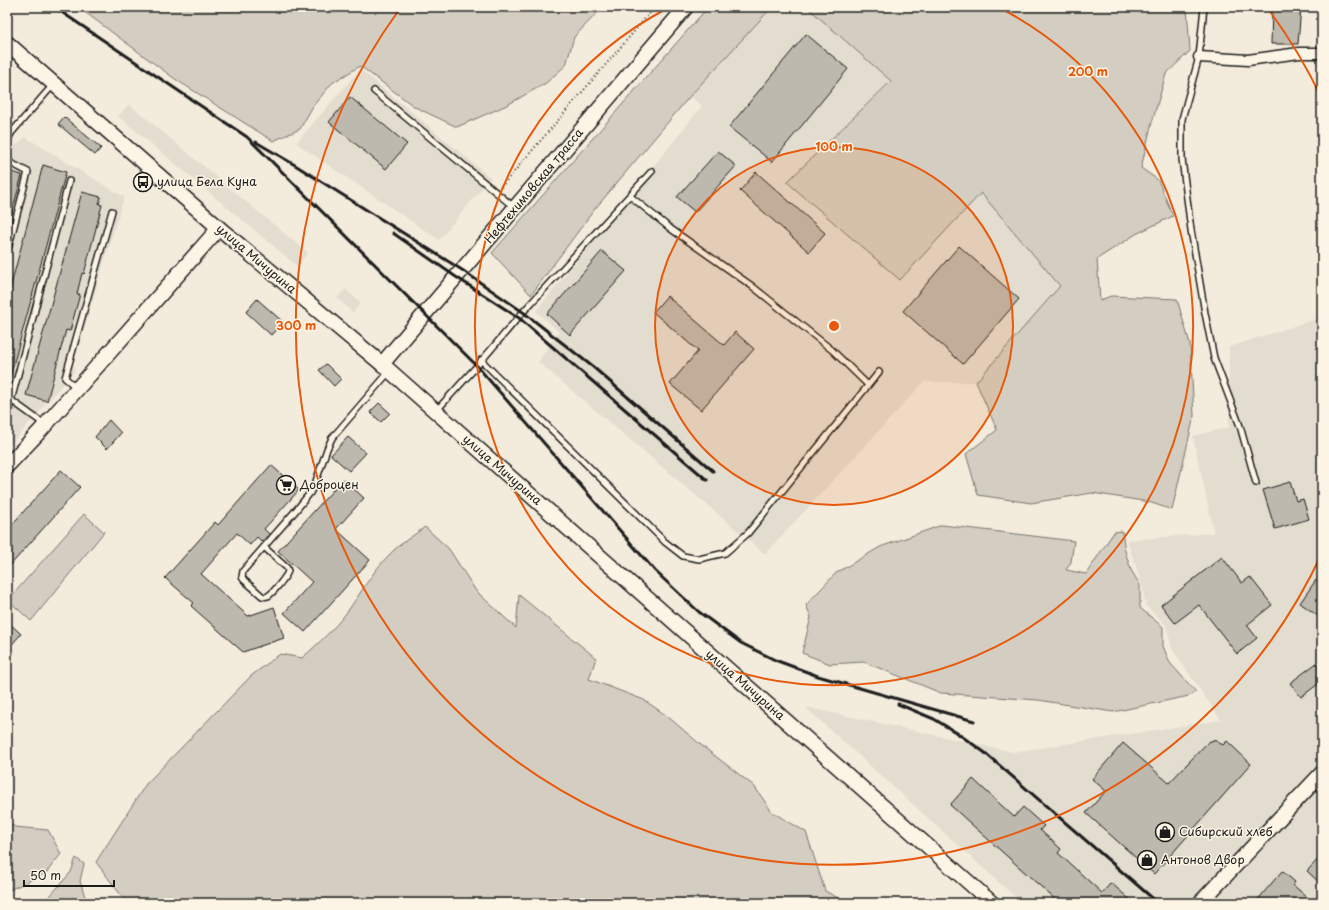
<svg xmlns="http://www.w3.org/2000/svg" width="1329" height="910" font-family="'Playpen Sans',sans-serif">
	<rect width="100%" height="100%" fill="#f3ecdd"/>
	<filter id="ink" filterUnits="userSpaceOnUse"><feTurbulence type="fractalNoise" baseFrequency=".025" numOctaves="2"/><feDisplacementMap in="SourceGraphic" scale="8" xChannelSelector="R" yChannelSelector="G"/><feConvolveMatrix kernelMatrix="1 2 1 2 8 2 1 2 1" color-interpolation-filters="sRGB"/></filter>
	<g filter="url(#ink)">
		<g fill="#e3ddcf">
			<polygon points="772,7 807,7 891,80 787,182 900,280 981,193 1060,286 976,382 924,382 765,554 538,362 559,332 536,311 702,106 690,96"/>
			<polygon points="360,69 491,178 439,240 296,143"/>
			<polygon points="129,104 308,253 297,266 118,116"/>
			<polygon points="25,137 124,197 73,365 75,370 7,449 7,154"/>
			<polygon points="345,289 361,303 353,313 337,298"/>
			<polygon points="1322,317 1322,903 1022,903 805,707 1013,752 1221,720 1172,649 1166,625 1146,606 1141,582 1127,540 1214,533 1193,436 1229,427 1229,347"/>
		</g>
		<g fill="#d3cec1" stroke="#78756e">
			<polygon points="78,7 603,7 574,37 566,65 546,83 507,105 457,127 415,107 360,66 332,83 313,106 300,129 273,141 175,79"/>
			<polygon points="708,7 772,7 690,96 594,210 531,295 492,253"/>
			<polygon points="807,7 1187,7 1190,51 1166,74 1151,126 1141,168 1158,180 1173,216 1136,234 1097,259 1100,300 1111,296 1177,299 1190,344 1194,416 1172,510 1149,502 1092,493 1031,503 978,495 966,454 997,430 976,382 1060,286 981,193 900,280 787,182 891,81"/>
			<polygon points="84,514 104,532 31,621 8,600"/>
			<polygon points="942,525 1074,541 1071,562 1066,570 1086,574 1114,532 1122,531 1125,551 1131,570 1140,585 1140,608 1163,627 1163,646 1170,663 1196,692 1189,696 1113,712 1038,700 941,693 864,662 830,664 802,653 811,617 806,605 836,573 880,547"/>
			<path d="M 425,527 L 449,549 L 476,591 L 516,628 L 519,595 L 596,658 L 589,679 L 644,700 L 667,716 L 701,745 L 754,786 L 772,812 L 806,832 L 825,891 L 848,903 L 127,903 L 96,862 L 146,784 L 251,676 L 280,654 L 302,658 C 319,643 334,629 347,612 C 361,593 372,572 389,555 C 399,544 413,536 425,527 Z"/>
			<polygon points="7,822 15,827 48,830 61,854 46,873 7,891"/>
			<polygon points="76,858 84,864 80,881 87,903 41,903 50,896 71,872"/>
		</g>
		<g fill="#beb9ae" stroke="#1c1c1c">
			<polygon points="1272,7 1301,7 1298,44 1271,44"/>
			<polygon points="806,34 848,69 772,162 729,127"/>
			<polygon points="350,97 407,144 386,169 329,122"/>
			<polygon points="64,117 101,148 95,155 58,124"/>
			<polygon points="718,151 736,166 695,212 677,197"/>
			<polygon points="43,165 66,172 10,377 7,377 7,300"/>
			<polygon points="7,171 22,175 10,220 7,219"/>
			<polygon points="756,172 825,233 809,252 740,191"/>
			<polygon points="82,192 101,197 99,204 102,205 84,274 82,273 77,294 80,294 70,331 66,330 47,401 26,395"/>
			<polygon points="959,246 1019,299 963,364 903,311"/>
			<polygon points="602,251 626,271 570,335 547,314"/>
			<polygon points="667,296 724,345 735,332 754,349 701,410 670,384 698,351 653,312"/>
			<polygon points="257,299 283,322 271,335 246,312"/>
			<polygon points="326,364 341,379 334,386 319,370"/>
			<polygon points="379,403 390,413 381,422 370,412"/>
			<polygon points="109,420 121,433 107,449 95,437"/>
			<polygon points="348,437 366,453 349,471 331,455"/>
			<polygon points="271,465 299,490 264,529 269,534 262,542 257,537 250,545 237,533 201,574 248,616 274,607 284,638 243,652 191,606 194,603 165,578 215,522 218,525"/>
			<polygon points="61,470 80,487 7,569 7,530"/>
			<polygon points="343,479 364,498 336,529 370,560 305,632 284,613 312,582 278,551"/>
			<polygon points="1290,482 1296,501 1303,499 1309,519 1275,529 1263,490"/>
			<polygon points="1222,557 1242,583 1250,577 1272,605 1247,625 1257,638 1237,654 1199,605 1175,623 1161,605"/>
			<polygon points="1316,580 1322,584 1322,611 1318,616 1300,603"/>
			<polygon points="7,621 21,634 7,650"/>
			<polygon points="1322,659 1322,681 1301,697 1290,683"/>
			<polygon points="1214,740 1223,745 1227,741 1251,764 1154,874 1086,813 1106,791 1092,779 1123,743 1169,783 1208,742"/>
			<polygon points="973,779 1014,817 1023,807 1044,826 1040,830 1061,849 1058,853 1102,893 1111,883 1134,903 1059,903 950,805"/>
			<polygon points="1322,855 1322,885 1307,871"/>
			<polygon points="1282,871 1295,882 1293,885 1314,903 1255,903"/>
		</g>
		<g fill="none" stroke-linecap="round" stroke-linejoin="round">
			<g stroke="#1c1c1c" stroke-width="8">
				<g id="lane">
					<polyline points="1204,7 1199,57 1182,119 1182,159 1191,230 1205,313 1214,358 1240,426 1256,483"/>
					<polyline points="374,91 515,208"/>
					<polyline points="7,141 12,132 53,85"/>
					<polyline points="7,161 28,172 7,253"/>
					<polyline points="630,196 671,229 752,286 832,350 868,385"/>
					<polyline points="481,360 665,542 683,556 699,559 725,553 748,533 879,372"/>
					<polyline points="77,388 65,378 112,211"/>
					<polyline points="11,400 44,424"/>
					<polyline points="436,411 477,366 523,312 652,171"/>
					<polyline points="7,416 69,181"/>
					<path d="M 264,547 L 287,568 L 288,571 C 287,576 273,593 268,596 C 265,597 265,597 262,596 L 244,580 L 242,577 L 243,571 L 297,509 L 310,493 L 315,484 L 327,449 L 332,438 L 389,372"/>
				</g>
			</g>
			<g stroke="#1c1c1c" stroke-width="13">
				<polyline id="street" points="1199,57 1248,60 1299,53 1322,53"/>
			</g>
			<g stroke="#1c1c1c" stroke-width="17">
				<g id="secondary">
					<polyline points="7,43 219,228 382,364 992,903"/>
					<polyline points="382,364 686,7"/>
					<polyline points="7,466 41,430 219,228"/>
					<polyline points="1200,903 1322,773"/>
				</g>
			</g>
			<polyline stroke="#1c1c1c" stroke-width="2" stroke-dasharray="1 3" stroke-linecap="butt" points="501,187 655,7"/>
			<use href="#lane" stroke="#fcf5e5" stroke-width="5"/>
			<use href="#street" stroke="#fcf5e5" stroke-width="10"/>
			<use href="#secondary" stroke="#fcf5e5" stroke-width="14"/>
			<g stroke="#1c1c1c" stroke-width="3">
				<polyline points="54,7 247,137 477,366 655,571 699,612 741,643 775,660 818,676 974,721"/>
				<polyline points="256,142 295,165 462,270 523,312 593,367 713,471"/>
				<polyline points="393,233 456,277 519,318 707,480"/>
				<polyline points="898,704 934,719 957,733 984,752 1158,903"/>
			</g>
		</g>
	</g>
	<circle cx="834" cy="326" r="179" fill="#e8590c" fill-opacity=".12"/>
	<g fill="none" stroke="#e8590c" stroke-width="2">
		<circle cx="834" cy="326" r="179"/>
		<path d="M1000 8A359 359 0 1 1 668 8"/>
		<path d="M1322 553A538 538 0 1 1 399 10M1269 10A538 538 0 0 1 1322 99"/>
	</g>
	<defs>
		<g id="bus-ring" transform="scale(1)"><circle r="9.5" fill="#fcf5e5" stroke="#1c1c1c" stroke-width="1.5"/><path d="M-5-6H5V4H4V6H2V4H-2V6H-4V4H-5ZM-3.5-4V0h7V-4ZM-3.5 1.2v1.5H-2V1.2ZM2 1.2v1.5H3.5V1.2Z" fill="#1c1c1c"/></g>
		<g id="supermarket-ring" transform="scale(1)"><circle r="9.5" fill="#fcf5e5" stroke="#1c1c1c" stroke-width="1.5"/><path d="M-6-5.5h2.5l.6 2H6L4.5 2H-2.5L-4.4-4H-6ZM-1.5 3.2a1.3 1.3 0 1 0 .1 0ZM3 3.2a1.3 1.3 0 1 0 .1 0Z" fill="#1c1c1c"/></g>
		<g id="shop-ring" transform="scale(1)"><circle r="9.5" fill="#fcf5e5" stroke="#1c1c1c" stroke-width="1.5"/><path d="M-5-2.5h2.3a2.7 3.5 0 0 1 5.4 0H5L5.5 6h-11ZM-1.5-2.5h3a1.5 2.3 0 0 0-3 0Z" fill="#1c1c1c"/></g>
	</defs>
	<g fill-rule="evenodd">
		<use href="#bus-ring" x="143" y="182"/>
		<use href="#supermarket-ring" x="286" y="485"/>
		<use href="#shop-ring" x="1165" y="832"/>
		<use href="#shop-ring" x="1147" y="860"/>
	</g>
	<g text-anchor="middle" stroke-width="3" stroke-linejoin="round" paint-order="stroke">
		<g font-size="12" fill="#1c1c1c" stroke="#fcf5e5" text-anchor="start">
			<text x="157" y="186">улица Бела Куна</text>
			<text x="300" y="489">Доброцен</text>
			<text x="1179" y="836">Сибирский хлеб</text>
			<text x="1161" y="864">Антонов Двор</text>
		</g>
		<g font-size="12" fill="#1c1c1c" stroke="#fcf5e5">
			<text transform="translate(534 186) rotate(-50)" y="4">Нефтехимовская трасса</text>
			<text transform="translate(256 259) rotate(40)" y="4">улица Мичурина</text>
			<text transform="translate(502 470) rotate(41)" y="4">улица Мичурина</text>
			<text transform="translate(745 685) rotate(41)" y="4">улица Мичурина</text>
		</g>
	</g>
	<circle cx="834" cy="326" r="6" fill="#e8590c" stroke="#fcf5e5" stroke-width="2"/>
	<g font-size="12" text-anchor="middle" font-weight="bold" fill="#e8590c" stroke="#fcf5e5" stroke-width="3" stroke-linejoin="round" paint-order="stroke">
		<text x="1088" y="76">200 m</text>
		<text x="834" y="151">100 m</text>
		<text x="296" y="330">300 m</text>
	</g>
	<rect width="1329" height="910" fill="none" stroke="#fcf5e5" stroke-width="24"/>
	<rect x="12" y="12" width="1305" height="886" fill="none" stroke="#1c1c1c" stroke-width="1.5" filter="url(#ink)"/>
	<path d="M24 880v6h90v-6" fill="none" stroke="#1c1c1c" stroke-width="2"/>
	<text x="30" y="880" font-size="12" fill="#1c1c1c" stroke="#fcf5e5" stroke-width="3" paint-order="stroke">50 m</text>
</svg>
